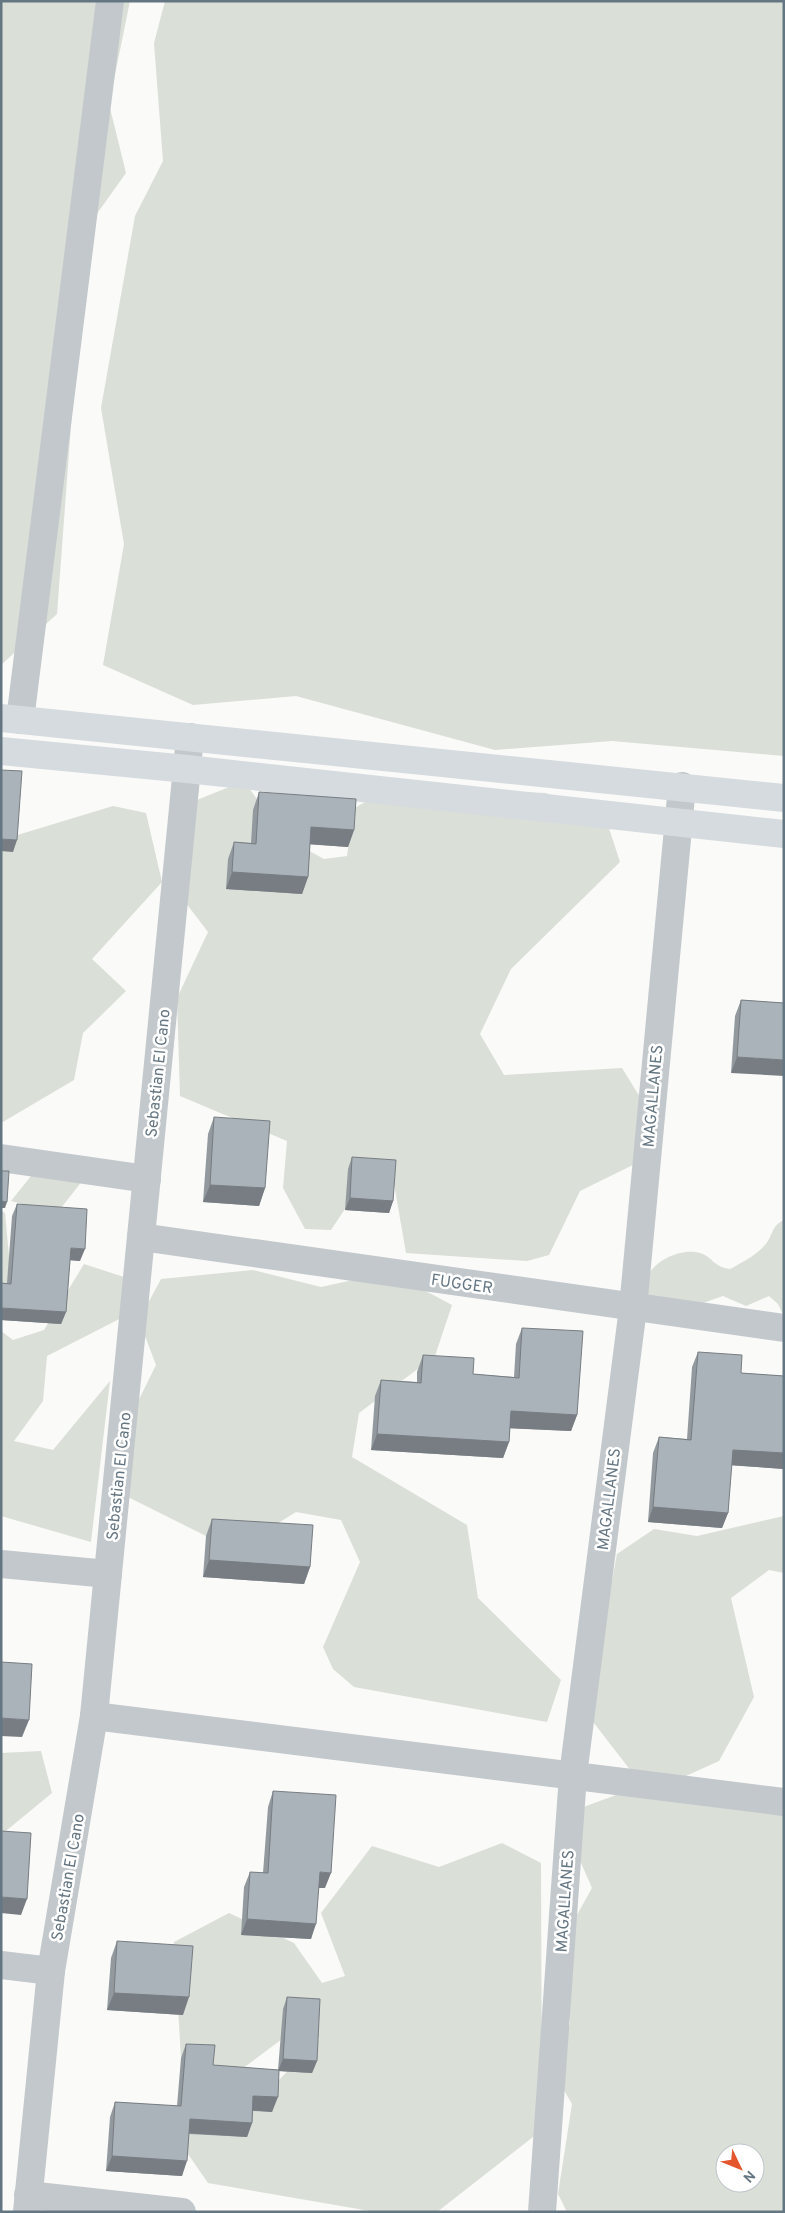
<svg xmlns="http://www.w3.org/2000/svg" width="785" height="2213" font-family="Overpass,sans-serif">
	<rect width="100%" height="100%" fill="#fafaf8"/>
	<g fill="#dadfd7" fill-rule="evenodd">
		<polygon points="1,1 130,1 109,104 126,173 96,215 81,291 57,614 1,665"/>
		<polygon points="165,1 784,1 784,756 612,741 495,750 296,696 193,705 103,665 124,544 101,408 135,216 163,161 154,43"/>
		<polygon points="244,781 284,837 324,859 347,856 353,809 391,787 546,793 606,819 620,862 511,969 480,1034 504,1075 622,1068 648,1110 643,1160 580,1191 549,1255 527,1261 406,1253 392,1172 372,1168 331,1230 305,1229 283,1188 287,1141 180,1096 177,998 208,932 179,894 187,804"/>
		<polygon points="113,806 146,813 162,882 92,959 126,991 83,1033 74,1080 1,1123 1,840"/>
		<polygon points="47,1156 83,1180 57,1213 11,1201"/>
		<polygon points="1,1211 5,1213 9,1256 70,1264 1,1285"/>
		<path d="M 784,1220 L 784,1317 L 778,1304 L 769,1296 L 746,1306 L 723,1296 L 689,1308 L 643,1295 C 645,1288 646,1277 650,1272 C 660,1258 683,1248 700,1253 C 712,1256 713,1267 730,1269 C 743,1262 759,1254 768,1241 C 774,1231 772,1226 784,1220 Z"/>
		<polygon points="84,1264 127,1278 133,1312 47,1356 43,1401 14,1441 53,1450 110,1381 91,1542 1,1516 1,1331 13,1340 44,1330"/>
		<polygon points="253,1270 321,1287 390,1272 452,1305 435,1356 359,1413 352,1457 467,1525 478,1598 561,1680 547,1722 354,1687 333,1669 323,1647 360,1562 341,1520 296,1512 254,1538 206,1536 128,1497 113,1452 156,1365 139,1320 161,1279"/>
		<polygon points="784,1516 784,1573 769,1570 731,1598 754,1697 719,1761 677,1780 631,1771 587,1714 617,1554 654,1529 697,1536"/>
		<polygon points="41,1751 52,1793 1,1835 1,1753"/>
		<path d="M 646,1784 L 784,1808 L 784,2212 L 567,2212 L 558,2194 L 572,2104 L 550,2066 L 570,2024 L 568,1931 L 592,1888 L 565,1826 L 578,1809 ZM 725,2153 L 755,2153 L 755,2183 L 725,2183 Z"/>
		<polygon points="502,1843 541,1863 542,2130 437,2212 376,2212 208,2183 181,2144 193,2122 274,2085 319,2039 302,2024 226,2081 181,2058 174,1942 229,1913 294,1943 322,1983 345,1976 321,1913 372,1846 439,1867"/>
	</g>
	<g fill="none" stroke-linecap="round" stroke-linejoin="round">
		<g stroke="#c3c8cc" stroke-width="28">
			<polyline points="20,720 110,1"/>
			<polyline points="1,1158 147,1179"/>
			<polyline points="141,1237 784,1328"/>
			<polyline points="1,1564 108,1574"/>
			<polyline points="94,1716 784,1802"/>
			<polyline points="1,1965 51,1971"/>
			<polyline points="28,2195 182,2212"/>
			<polyline points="27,2212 51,1971 94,1716 190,737"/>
			<polyline points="542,2212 573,1775 633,1308 682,786"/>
		</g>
		<g stroke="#d6dbdf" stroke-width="28">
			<polyline points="1,718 784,798"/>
			<polyline points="1,751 187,769 784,834"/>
		</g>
	</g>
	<g fill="#929a9f">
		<polygon points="259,792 354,830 348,847 310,844 308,877 302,894 226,889 228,859 234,842 251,843 253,810"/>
		<polygon points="741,1000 784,1003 731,1073 735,1016"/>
		<polygon points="214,1117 265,1188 259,1206 203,1202 208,1134"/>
		<polygon points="352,1157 393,1201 389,1213 345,1210 348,1169"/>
		<polygon points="17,1204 80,1261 70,1260 66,1312 61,1324 1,1320 1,1283 7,1283 12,1216"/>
		<polygon points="522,1328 577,1415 571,1431 510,1428 509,1442 503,1458 371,1450 375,1396 381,1380 417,1382 417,1372 423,1355 473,1374 514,1377 516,1344"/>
		<polygon points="698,1352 741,1373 784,1376 784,1469 731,1465 728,1513 722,1528 648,1522 653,1453 659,1437 687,1439 692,1367"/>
		<polygon points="212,1519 310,1567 304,1584 203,1577 206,1536"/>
		<polygon points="273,1791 325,1888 319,1888 311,1939 241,1935 244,1887 250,1872 263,1873 268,1807"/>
		<polygon points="117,1941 183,2015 107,2010 111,1958"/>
		<polygon points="287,1997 317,2061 312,2073 279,2071 272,2112 253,2111 252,2123 247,2137 189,2134 182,2176 106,2171 110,2117 115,2102 177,2106 181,2058 186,2044 213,2065 278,2070 283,2009"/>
	</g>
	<g fill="#777d82">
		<polygon points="311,827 354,830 348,847 305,844"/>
		<polygon points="1,839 17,840 13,852 1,851"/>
		<polygon points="232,872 308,877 302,894 226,889"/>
		<polygon points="737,1057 784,1060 784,1076 731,1073"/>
		<polygon points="210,1185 265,1188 259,1206 203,1202"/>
		<polygon points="350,1198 393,1201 389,1213 345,1210"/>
		<polygon points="1,1201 7,1202 5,1208 1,1208"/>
		<polygon points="71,1248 85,1249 80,1261 67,1260"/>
		<polygon points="1,1308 66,1312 61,1324 1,1320"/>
		<polygon points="511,1411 577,1415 571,1431 505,1428"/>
		<polygon points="377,1434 509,1442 503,1458 371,1450"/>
		<polygon points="733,1450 784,1453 784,1469 727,1465"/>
		<polygon points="653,1507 728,1513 722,1528 648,1522"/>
		<polygon points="209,1560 310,1567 304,1584 203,1577"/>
		<polygon points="1,1718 29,1720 22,1737 1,1736"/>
		<polygon points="320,1872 331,1873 325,1888 314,1888"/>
		<polygon points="1,1897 27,1899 21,1915 1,1913"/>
		<polygon points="247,1919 316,1924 311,1939 241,1935"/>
		<polygon points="114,1993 189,1997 183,2015 107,2010"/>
		<polygon points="283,2059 317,2061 312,2073 278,2071"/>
		<polygon points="253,2096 278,2097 272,2112 248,2110"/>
		<polygon points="190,2119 252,2123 247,2137 185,2133"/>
		<polygon points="112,2156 187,2161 182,2176 106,2171"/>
	</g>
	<g fill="#aab3b9" stroke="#777d82">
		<polygon points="1,770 22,771 17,840 1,839"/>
		<polygon points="259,792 356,799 354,830 311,827 308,877 232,872 234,842 256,844"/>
		<polygon points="741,1000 784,1003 784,1060 737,1057"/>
		<polygon points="214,1117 270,1121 265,1188 210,1185"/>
		<polygon points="352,1157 396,1160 393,1201 350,1198"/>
		<polygon points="1,1171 9,1171 7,1202 1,1201"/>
		<polygon points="17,1204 87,1209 85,1249 71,1248 66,1312 1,1308 1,1283 11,1284"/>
		<polygon points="522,1328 583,1331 577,1415 511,1411 509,1442 377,1434 381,1380 421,1383 423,1355 474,1358 473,1374 519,1378"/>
		<polygon points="698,1352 742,1355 741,1373 784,1376 784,1453 733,1450 728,1513 653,1507 659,1437 691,1440"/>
		<polygon points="212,1519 313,1525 310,1567 209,1560"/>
		<polygon points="1,1662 32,1664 29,1720 1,1718"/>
		<polygon points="273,1791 336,1795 331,1873 320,1872 316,1924 247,1919 250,1872 268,1873"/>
		<polygon points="1,1831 31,1833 27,1899 1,1897"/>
		<polygon points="117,1941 193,1946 189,1997 114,1993"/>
		<polygon points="287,1997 320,1999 317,2061 283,2059"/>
		<polygon points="186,2044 215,2045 213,2065 279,2070 278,2097 253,2096 252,2123 190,2119 187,2161 112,2156 115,2102 181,2106"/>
	</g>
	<g text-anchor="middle" stroke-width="5" stroke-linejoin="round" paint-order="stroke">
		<g font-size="16" fill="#657683" stroke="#fff">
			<text transform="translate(157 1073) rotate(-84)" y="6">Sebastian El Cano</text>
			<text transform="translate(652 1096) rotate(-85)" y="6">MAGALLANES</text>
			<text transform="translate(462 1283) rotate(8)" y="6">FUGGER</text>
			<text transform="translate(118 1476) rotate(-84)" y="6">Sebastian El Cano</text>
			<text transform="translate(608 1499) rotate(-83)" y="6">MAGALLANES</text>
			<text transform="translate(67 1877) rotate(-80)" y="6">Sebastian El Cano</text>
			<text transform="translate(564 1901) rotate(-86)" y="6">MAGALLANES</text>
		</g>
	</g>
	<rect width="785" height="2213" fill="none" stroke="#657683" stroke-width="5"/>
	<g transform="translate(740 2168) rotate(133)"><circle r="24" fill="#ffffff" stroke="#c1c8cd"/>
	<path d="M0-4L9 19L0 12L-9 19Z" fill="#e4572e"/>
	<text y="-8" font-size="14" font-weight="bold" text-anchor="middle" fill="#657683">N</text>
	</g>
</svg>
